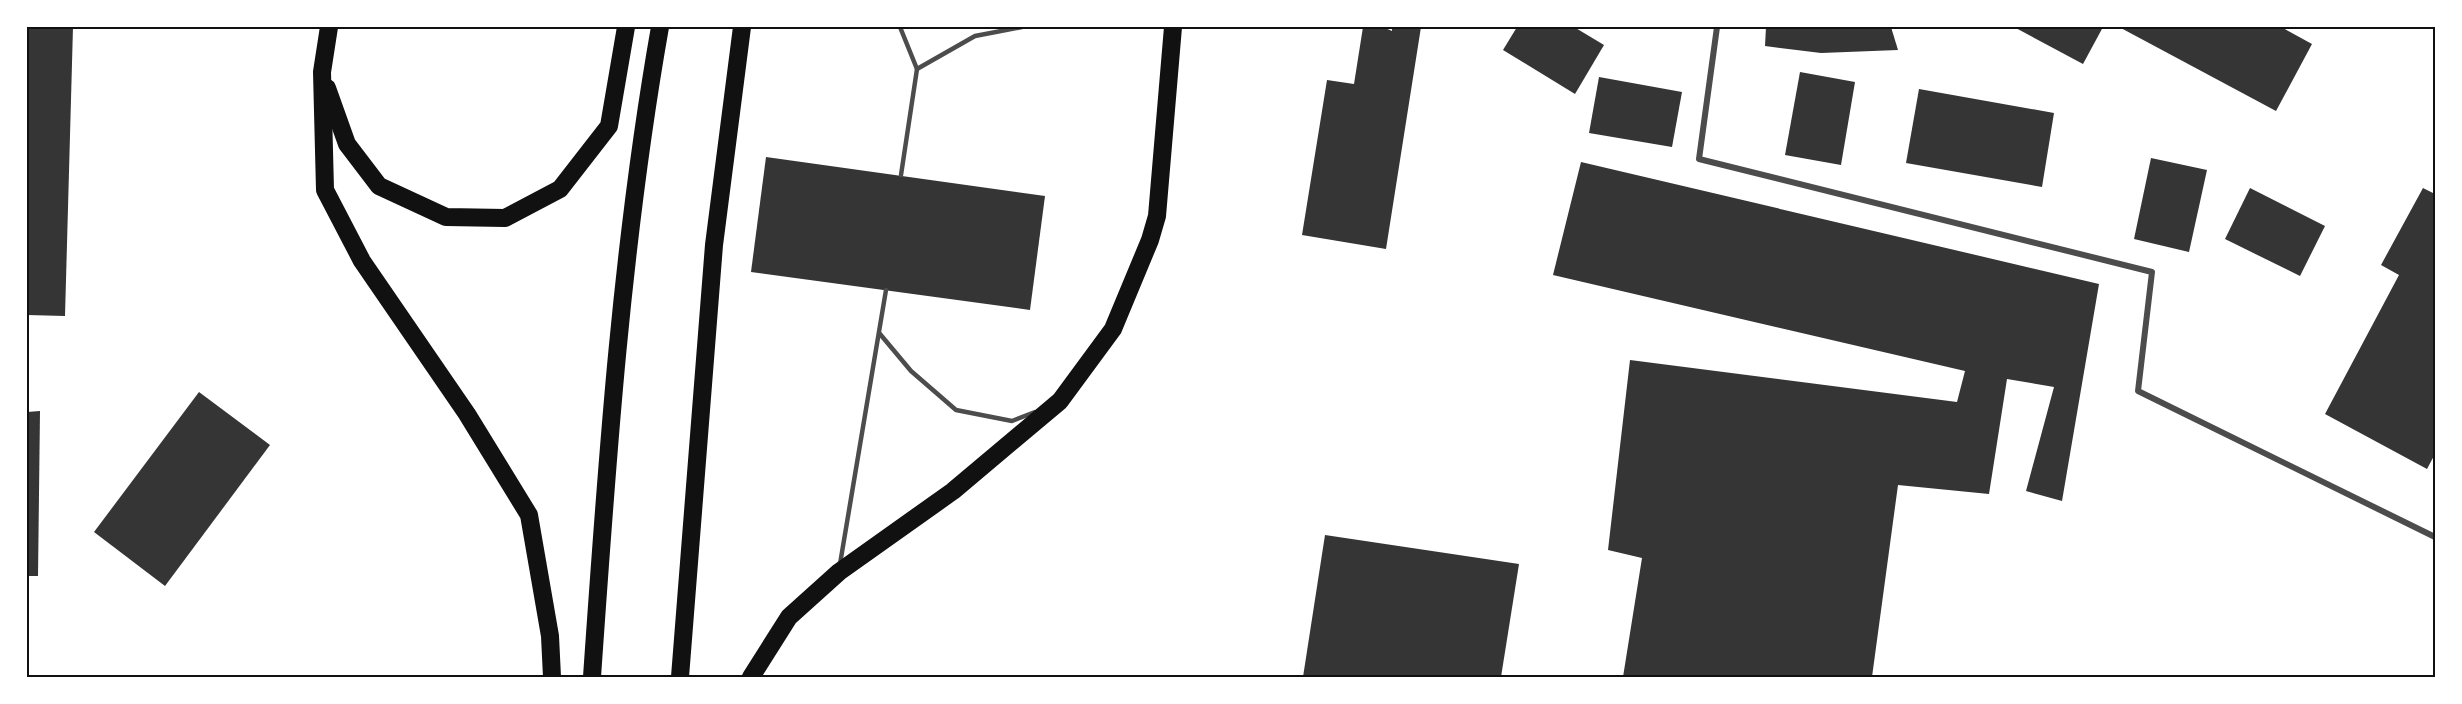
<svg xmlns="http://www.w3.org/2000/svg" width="2462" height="704" font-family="'PT Sans Narrow',sans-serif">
	<rect width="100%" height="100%" fill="#fff"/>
	<g fill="#353535">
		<polygon points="27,27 73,27 65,316 27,315"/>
		<polygon points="1363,27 1383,27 1392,31 1392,27 1421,27 1386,249 1302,235 1327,80 1354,84"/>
		<polygon points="1517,27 1574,27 1604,45 1575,94 1503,50"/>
		<polygon points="1766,27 1891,27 1898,50 1821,53 1765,46"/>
		<polygon points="2014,27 2103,27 2083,64"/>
		<polygon points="2119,27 2281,27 2312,44 2276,111"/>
		<polygon points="1800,72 1855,82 1841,165 1785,155"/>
		<polygon points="1599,77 1682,92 1672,147 1589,133"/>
		<polygon points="1919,89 2054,113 2042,187 1906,163"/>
		<polygon points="766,157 1045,196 1030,310 751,272"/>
		<polygon points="2151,158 2207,170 2189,252 2134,239"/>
		<polygon points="1581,162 2099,284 2062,501 2026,491 2054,387 2007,379 1989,494 1898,485 1872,677 1623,677 1642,558 1608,550 1630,360 1957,402 1965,371 1553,275"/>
		<polygon points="2250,188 2325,226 2300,276 2225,239"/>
		<polygon points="2423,188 2435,194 2435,454 2427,469 2325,414 2399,275 2381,265"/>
		<polygon points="199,392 270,445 165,586 94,532"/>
		<polygon points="40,411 38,576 27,576 27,412"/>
		<polygon points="1325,535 1519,564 1501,677 1303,677"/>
	</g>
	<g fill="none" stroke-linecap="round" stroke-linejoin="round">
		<g stroke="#4c4c4c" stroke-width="4.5">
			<polyline points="900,27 917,69 901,175"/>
			<polyline points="917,69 975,36 1022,27"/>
			<polyline points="880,334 911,371 956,410 1012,421 1035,412"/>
			<polyline points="840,564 886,290"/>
		</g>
		<polyline stroke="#4c4c4c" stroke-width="6" points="1717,27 1699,159 2152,272 2138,391 2435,537"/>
		<g stroke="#111" stroke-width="18">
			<polyline points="329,27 322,72 325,190 362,261 467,414 529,515 550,636 552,677"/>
			<polyline points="327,88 347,144 379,186 446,217 505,218 560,189 609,126 626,27"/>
			<path d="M 592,677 C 607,460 622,242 660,27"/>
			<polyline points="680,677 714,245 742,27"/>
			<polyline points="751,677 789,617 839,572 953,491 1060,401 1113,329 1150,240 1157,216 1173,27"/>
		</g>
	</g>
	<rect width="2462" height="704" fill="none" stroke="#ffffff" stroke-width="57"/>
	<rect x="28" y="28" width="2406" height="648" fill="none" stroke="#111" stroke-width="2"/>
</svg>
